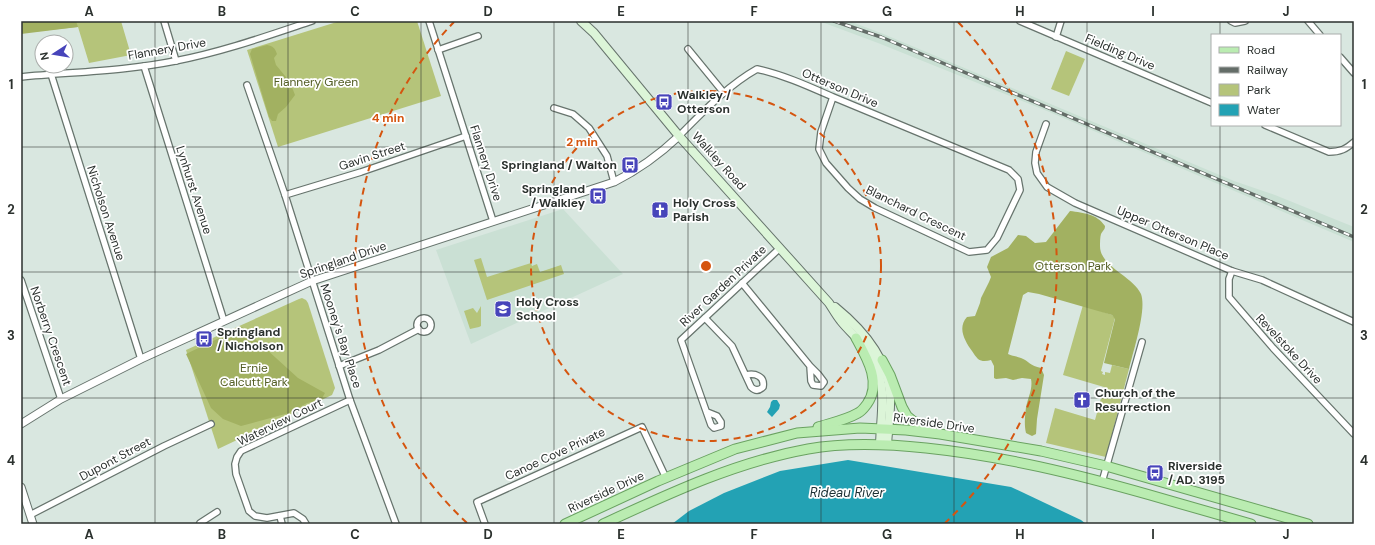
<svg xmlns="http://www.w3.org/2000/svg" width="1375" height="545" font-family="'DM Sans',sans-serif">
	<rect width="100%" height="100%" fill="#d9e7e0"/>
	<g fill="#cae0d4">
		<polygon points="819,21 849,21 881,33 1234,181 1275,195 1354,227 1354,242 1047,111 878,43"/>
		<polygon points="563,209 623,274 471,344 436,250"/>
	</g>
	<g fill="#b5c47a">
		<polygon points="21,21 121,21 131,55 89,63 78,27 21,33"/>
		<polygon points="340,21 417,21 441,96 278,147 247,50"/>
		<polygon points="1066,51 1085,59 1069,96 1051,89"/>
		<polygon points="481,258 487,277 531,263 532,266 537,264 540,272 561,265 564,274 487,300 474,260"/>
		<polygon points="302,298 306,300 308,303 335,388 332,395 218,449 186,350 299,299"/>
		<polygon points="1083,305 1112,315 1115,318 1101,371 1103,372 1102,374 1105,375 1105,372 1110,373 1112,365 1129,369 1106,457 1046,443 1055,408 1095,420 1104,387 1063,375"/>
		<polygon points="481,306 481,326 479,327 470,329 464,311 473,308 477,313"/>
	</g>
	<g fill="#a2b161">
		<polygon points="21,21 76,21 78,27 21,34"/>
		<path d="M 267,45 C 273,46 275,48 277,54 L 274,58 L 276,65 L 290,82 L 295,95 L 286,107 L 278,114 L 276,121 L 272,121 L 269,117 L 250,54 L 252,49 Z"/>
		<path d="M 1070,211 C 1084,213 1097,214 1105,226 C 1105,230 1103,230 1101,234 C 1100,237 1100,243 1100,246 C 1100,267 1133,276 1141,294 C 1147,310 1133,352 1129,369 L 1104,363 L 1115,319 L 1112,315 L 1039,294 L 1028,292 L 1023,295 L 1008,354 C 1012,356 1016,356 1021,358 C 1029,361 1030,366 1041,368 L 1044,375 L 1037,419 L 1036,434 L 1032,436 L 1026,433 C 1024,424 1025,416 1026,407 C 1028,398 1033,388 1031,379 L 1022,378 L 1013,380 L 1006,378 L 996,379 L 994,378 L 994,366 L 991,360 C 987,361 982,362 978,359 C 976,357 974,354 972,351 C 965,341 957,328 967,317 L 975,316 L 980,303 L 981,298 L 989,282 L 991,277 L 987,267 L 991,257 L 1008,248 L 1018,235 L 1026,236 L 1035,243 L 1046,242 Z"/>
		<polygon points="242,327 298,378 325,393 321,400 307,403 289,413 241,426 223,419 211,408 186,354"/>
	</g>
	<g fill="#23a2b4">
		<polygon points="773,400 777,400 780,405 779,409 772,417 767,412 770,407 771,402"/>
		<polygon points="848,460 1011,487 1081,520 1086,524 672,524 689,511 724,493 780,471"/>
	</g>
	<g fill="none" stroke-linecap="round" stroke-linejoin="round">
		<g stroke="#67746d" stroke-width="8">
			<g id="minor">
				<polyline points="164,21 176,61"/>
				<polyline points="429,21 493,221"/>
				<polyline points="1020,21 1212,103"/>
				<polyline points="1231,21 1235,23 1245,21"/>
				<polyline points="1308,21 1320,35"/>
				<polyline points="1056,37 1061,21"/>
				<polyline points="688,49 724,93"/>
				<polyline points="438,50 478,36"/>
				<polyline points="1340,57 1354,73"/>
				<polyline points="144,66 224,321"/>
				<polyline points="51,74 141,359"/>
				<path d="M 21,77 C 72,72 125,71 175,61 C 222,52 267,36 312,21"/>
				<polyline points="247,85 285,195 350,400 396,524"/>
				<polyline points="554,108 573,114 589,128 607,156 614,182"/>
				<polyline points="1046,124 1036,152 1035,163 1037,173 1047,187 1075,203 1232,271 1262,280 1354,322"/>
				<path d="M 1265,125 L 1329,152 C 1340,152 1346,149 1354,142"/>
				<path d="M 679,136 C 703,112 727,86 757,69 C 784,75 808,86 833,97 L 1009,170 L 1018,179 L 1020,190 L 997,238 L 987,250 L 969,252 L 875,208 L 860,199 L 848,188 L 826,163 L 819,149 L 821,132 L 833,97"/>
				<polyline points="285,195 361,172 466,136"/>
				<polyline points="1232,271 1229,279 1229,297 1273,348 1354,434"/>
				<polyline points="21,280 61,399"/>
				<polyline points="742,283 810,366 811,381 813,385 821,386 824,382 818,374 810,366"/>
				<path d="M 705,318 L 732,346 L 751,387 C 755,391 759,391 763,387 C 765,376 755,373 746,375"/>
				<circle cx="424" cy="325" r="7"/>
				<polyline points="339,366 379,350 419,329"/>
				<polyline points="707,412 717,416 721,422 721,426 714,428 711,425 681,340 780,248"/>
				<polyline points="1102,482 1142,342"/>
				<polyline points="30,515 164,446 211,424"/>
				<polyline points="280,516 282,524"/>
				<polyline points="201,524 200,523 217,512"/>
				<polyline points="306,524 303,519 294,513 267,518 255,516 249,511 236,474 235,464 237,457 241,451 350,400"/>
				<polyline points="485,524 477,502 642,427 666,478"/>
			</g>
		</g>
		<g stroke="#67746d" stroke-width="9">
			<g id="tertiary">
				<path d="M 21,424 L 61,399 L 141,359 L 312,281 L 614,182 C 638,170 659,155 679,136"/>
				<polyline points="21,487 33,524"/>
			</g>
		</g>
		<g stroke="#67746d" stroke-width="10">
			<g id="secondary">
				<path d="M 581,21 L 594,33 L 679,136 L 829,303 C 833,309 836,315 841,321 C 848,330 858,338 865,348 C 890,381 881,407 880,445"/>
				<path d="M 835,307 C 862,329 887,357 890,393 C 891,410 888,428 887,445"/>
			</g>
		</g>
		<g stroke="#6aa261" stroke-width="11">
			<g id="primary">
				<polyline points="882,360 890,375 902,407 907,416 913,421 931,430"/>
				<path d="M 818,427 C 831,423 846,420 858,413 C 862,411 864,408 867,404 C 882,383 867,358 856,338"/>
				<polyline points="565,524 658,481 735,449 797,433 860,428 906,430 940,434 1041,451 1106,466 1308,524"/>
				<path d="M 603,524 C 670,493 736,462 808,449 C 847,442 887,444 926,448 C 1003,456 1076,474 1150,495 C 1184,505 1217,514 1251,524"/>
			</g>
		</g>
		<use href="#minor" stroke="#fff" stroke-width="5.5"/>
		<use href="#tertiary" stroke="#fff" stroke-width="7"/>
		<use href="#secondary" stroke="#dcf5d8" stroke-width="8"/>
		<use href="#primary" stroke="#baecb1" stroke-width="9"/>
		<g stroke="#646d68" stroke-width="3.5">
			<polyline id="rail" points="834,21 881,37 1354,237"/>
		</g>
		<use href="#rail" stroke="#fff" stroke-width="2" stroke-dasharray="6" stroke-linecap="butt"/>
	</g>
	<path fill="none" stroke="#2b312e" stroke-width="1" stroke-opacity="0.55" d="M 155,21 L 155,524M 288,21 L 288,524M 421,21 L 421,524M 554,21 L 554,524M 688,21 L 688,524M 821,21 L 821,524M 954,21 L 954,524M 1087,21 L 1087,524M 1220,21 L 1220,35M 1220,125 L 1220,524M 21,147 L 1354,147M 21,272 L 1354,272M 21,398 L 1354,398"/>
	<g fill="none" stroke="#d5550f" stroke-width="2" stroke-dasharray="7 5">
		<circle cx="706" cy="266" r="175"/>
		<path d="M467 523A351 351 0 0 1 454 22M958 22A351 351 0 0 1 945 523"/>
	</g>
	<defs>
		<g id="bus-square" transform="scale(0.9)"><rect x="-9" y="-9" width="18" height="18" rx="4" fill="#4744ba" stroke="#fff"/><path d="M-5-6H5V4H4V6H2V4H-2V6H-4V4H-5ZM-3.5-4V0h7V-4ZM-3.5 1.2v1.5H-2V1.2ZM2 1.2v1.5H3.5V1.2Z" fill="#fff"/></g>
		<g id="church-square" transform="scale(0.9)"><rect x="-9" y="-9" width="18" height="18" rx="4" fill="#4744ba" stroke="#fff"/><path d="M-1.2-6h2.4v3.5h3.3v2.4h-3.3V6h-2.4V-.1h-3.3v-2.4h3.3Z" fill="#fff"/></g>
		<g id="school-square" transform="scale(0.9)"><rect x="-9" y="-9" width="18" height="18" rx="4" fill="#4744ba" stroke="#fff"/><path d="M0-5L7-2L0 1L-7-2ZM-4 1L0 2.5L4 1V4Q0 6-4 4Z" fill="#fff"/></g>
	</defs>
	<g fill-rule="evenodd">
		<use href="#bus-square" x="664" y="102"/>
		<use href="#bus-square" x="630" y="165"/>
		<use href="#bus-square" x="598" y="196"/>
		<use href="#church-square" x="660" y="210"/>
		<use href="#school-square" x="503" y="309"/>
		<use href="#bus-square" x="204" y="339"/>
		<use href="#church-square" x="1082" y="400"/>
		<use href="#bus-square" x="1155" y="473"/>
	</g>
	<g text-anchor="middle" stroke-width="3.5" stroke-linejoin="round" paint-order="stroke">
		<g font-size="12" fill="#2b312e" stroke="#fff">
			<text transform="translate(167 49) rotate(-10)" y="4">Flannery Drive</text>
			<text transform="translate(1120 52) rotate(23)" y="4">Fielding Drive</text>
			<text transform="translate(840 88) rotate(23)" y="4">Otterson Drive</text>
			<text transform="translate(372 156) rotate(-18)" y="4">Gavin Street</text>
			<text transform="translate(719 161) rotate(48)" y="4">Walkley Road</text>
			<text transform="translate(486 163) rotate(72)" y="4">Flannery Drive</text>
			<text transform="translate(194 190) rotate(72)" y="4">Lynhurst Avenue</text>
			<text transform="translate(106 213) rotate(72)" y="4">Nicholson Avenue</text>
			<text transform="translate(916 213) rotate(26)" y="4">Blanchard Crescent</text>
			<text transform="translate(1173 233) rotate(23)" y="4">Upper Otterson Place</text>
			<text transform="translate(343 260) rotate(-19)" y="4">Springland Drive</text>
			<text transform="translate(723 286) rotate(-43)" y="4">River Garden Private</text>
			<text transform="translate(51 336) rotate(71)" y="4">Norberry Crescent</text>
			<text transform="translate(341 336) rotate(72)" y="4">Mooney's Bay Place</text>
			<text transform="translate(1289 349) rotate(47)" y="4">Revelstoke Drive</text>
			<text transform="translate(280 422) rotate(-26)" y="4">Waterview Court</text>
			<text transform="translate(934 423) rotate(8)" y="4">Riverside Drive</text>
			<text transform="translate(555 454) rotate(-25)" y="4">Canoe Cove Private</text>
			<text transform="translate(115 459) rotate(-28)" y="4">Dupont Street</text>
			<text transform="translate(606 492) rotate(-25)" y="4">Riverside Drive</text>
		</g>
		<g font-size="12" fill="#535d24" stroke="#fff">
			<text x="316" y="86">Flannery Green</text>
			<text x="1073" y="270">Otterson Park</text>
			<text x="254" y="372">Ernie<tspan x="254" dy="14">Calcutt Park</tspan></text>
		</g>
		<g font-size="12" font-weight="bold" fill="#2b312e" stroke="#fff" text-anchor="start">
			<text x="677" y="99">Walkley /<tspan x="677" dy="14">Otterson</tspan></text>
			<text x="617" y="169" text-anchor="end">Springland / Walton</text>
			<text x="585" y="193" text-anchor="end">Springland<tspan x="585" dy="14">/ Walkley</tspan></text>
			<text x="673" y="207">Holy Cross<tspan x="673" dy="14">Parish</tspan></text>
			<text x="516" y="306">Holy Cross<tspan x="516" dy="14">School</tspan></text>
			<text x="217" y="336">Springland<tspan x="217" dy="14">/ Nicholson</tspan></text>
			<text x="1095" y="397">Church of the<tspan x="1095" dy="14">Resurrection</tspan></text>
			<text x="1168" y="470">Riverside<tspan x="1168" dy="14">/ AD. 3195</tspan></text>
		</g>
		<g font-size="13" font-style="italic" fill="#1c3034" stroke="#fff">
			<text x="847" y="497">Rideau River</text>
		</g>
	</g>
	<circle cx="706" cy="266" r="6" fill="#d5550f" stroke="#fff" stroke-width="2"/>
	<g font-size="12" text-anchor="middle" font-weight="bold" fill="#d5550f" stroke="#fff" stroke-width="3.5" stroke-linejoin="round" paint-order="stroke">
		<text x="388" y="122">4 min</text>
		<text x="582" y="146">2 min</text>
	</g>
	<rect width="1375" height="545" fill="none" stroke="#ffffff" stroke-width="44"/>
	<rect x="1211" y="34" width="130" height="92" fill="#ffffff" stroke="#aaadab"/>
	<rect x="1219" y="47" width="20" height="6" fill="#baecb1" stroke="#aaadab"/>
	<text x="1247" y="54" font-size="12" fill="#2b312e">Road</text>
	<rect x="1219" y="67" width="20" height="6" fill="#646d68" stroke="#aaadab"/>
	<text x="1247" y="74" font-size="12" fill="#2b312e">Railway</text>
	<rect x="1219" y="84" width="20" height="12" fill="#b5c47a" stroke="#aaadab"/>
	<text x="1247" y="94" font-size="12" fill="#2b312e">Park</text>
	<rect x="1219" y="104" width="20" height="12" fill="#23a2b4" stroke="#aaadab"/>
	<text x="1247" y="114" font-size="12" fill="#2b312e">Water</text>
	<g transform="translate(54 54) rotate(258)"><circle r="19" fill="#ffffff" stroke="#aaadab"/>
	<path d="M0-3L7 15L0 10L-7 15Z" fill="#4744ba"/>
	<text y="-6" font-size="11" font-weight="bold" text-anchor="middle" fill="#2b312e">N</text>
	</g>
	<rect x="22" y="22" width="1331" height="501" fill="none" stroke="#2b312e" stroke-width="1.5"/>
	<g font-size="13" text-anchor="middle" font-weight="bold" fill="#2b312e">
		<text x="89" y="16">A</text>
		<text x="222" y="16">B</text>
		<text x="355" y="16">C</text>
		<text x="488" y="16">D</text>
		<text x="621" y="16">E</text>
		<text x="754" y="16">F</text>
		<text x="887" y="16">G</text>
		<text x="1020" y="16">H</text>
		<text x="1153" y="16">I</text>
		<text x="1286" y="16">J</text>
		<text x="11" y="89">1</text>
		<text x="1364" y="89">1</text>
		<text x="11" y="214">2</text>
		<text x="1364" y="214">2</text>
		<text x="11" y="340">3</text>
		<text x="1364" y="340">3</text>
		<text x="11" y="465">4</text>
		<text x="1364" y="465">4</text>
		<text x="89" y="539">A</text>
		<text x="222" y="539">B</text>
		<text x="355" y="539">C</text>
		<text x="488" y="539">D</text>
		<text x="621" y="539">E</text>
		<text x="754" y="539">F</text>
		<text x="887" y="539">G</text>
		<text x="1020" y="539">H</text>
		<text x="1153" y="539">I</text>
		<text x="1286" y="539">J</text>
	</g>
</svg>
